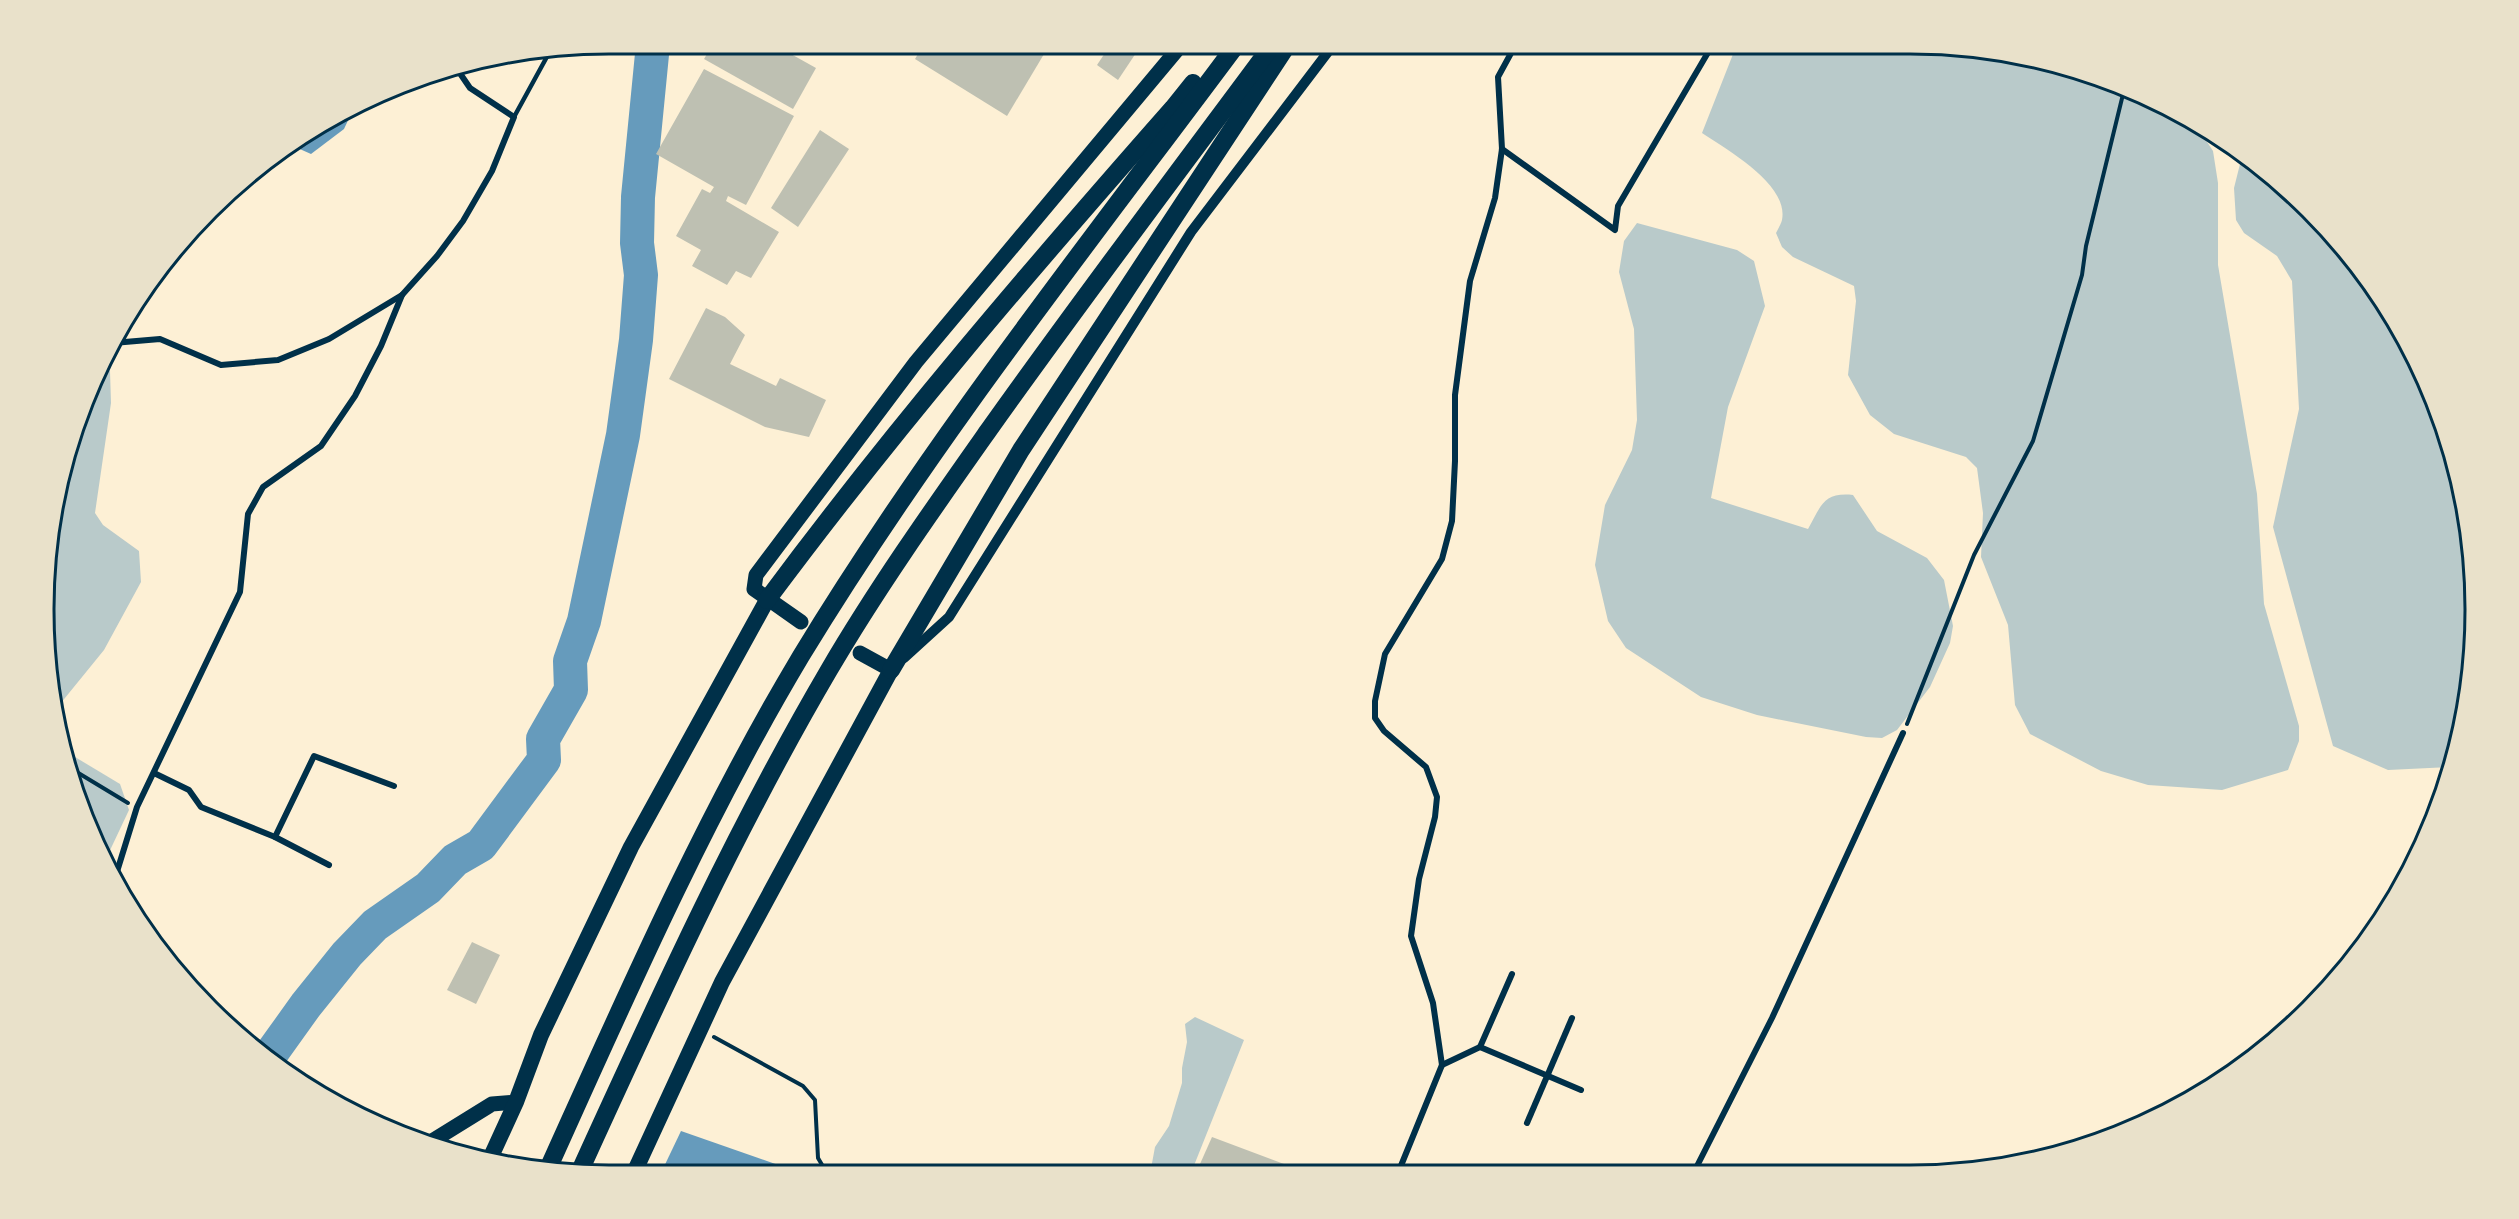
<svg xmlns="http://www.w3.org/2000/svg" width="2519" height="1219" font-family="'Times New Roman',serif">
	<rect width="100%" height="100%" fill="#fdf0d5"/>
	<g fill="#b9caca">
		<path d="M 1737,44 L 1910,44 L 2020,54 L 2126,87 L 2196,125 L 2213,151 L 2218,183 L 2218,265 L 2257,494 L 2264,604 L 2299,726 L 2299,741 L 2288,770 L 2222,790 L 2148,785 L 2101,771 L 2030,734 L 2015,705 L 2008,625 L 1981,557 L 1983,513 L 1977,468 L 1966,457 L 1894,434 L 1870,415 L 1848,375 L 1856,301 L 1854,286 L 1793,257 L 1782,247 L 1776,233 C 1778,229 1781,224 1782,220 C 1789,184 1727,150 1702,133 Z"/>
		<polygon points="2245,156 2310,210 2380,295 2433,393 2465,499 2475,610 2465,720 2450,767 2388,770 2333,746 2273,527 2299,409 2292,281 2277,256 2244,233 2236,220 2234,188 2241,160"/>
		<path d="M 1637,223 L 1737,250 L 1754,261 L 1765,306 L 1728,407 L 1711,498 L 1808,529 C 1821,506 1823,492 1853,495 L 1877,531 L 1927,558 L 1944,580 L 1953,626 L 1950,643 L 1930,687 L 1897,730 L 1882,738 L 1866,737 L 1757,715 L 1701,697 L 1626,648 L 1608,621 L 1595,565 L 1605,505 L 1632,450 L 1637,420 L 1634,329 L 1619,272 L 1624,241 Z"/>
		<polygon points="100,368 110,371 111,403 95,513 103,525 139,551 141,582 104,650 56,709 48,684 54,499 87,393"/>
		<polygon points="70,754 120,784 129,810 104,863"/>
		<polygon points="1195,1017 1244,1040 1191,1173 1150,1174 1155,1147 1169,1126 1182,1083 1182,1068 1187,1042 1185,1024"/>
	</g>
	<g fill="#669bbc">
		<polygon points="351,114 344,129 311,154 293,146"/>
		<polygon points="681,1131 784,1167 793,1175 660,1175"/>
	</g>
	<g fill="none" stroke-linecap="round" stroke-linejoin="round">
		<polyline stroke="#669bbc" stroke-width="34" points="268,1058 306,1005 347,954 375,925 428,888 455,860 481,845 544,760 543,739 571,690 570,661 584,621 623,435 636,340 641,275 637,243 638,197 653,44"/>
	</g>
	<g fill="#bec0b2">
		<polygon points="713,44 773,44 816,68 793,109 704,59"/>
		<polygon points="924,44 1050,44 1007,116 915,59"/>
		<polygon points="1111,44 1142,44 1118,80 1097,65"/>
		<polygon points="704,69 794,116 746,205 728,196 726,201 779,232 751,278 736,271 727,285 692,266 701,250 676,236 702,189 710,193 714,187 656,154"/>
		<polygon points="820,130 849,149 798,227 771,208"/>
		<polygon points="706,308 725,317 745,335 730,364 776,386 780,378 826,400 809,437 765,427 669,379"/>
		<polygon points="472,942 500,955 476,1004 447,990"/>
		<polygon points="1212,1137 1308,1173 1196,1173"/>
	</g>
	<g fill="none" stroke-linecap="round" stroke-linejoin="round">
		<g stroke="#003049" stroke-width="4">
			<polyline points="1907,724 1974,555 2033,441 2082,275 2086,246 2125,86"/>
			<polyline points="75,771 128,803"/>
			<polyline points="714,1037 803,1086 815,1100 818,1158 828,1175"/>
		</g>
		<polyline stroke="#003049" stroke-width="4.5" points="514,117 549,53"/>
		<g stroke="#003049" stroke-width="6">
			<polyline points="1502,149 1615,230 1618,206 1713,44"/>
			<polyline points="113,343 160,339 221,365 278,360 329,339 402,295"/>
			<polyline points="154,773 189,790 201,807 275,837 329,865"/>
			<polyline points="275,837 314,756 394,786"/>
			<polyline points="115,878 137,807 240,592 248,514 263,487 321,446 355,396 381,346 402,295 437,256 463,221 492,171 514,117 470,88 457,69"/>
			<polyline points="1480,1047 1512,974"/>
			<polyline points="1442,1065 1480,1047 1581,1090"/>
			<polyline points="1527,1123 1572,1018"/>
			<polyline points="1694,1172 1772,1018 1903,733"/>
			<polyline points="1398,1173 1442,1065 1433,1003 1411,936 1419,879 1435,817 1437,797 1426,767 1384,731 1375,718 1375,701 1385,654 1442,559 1452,521 1455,461 1455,395 1470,281 1495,198 1502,149 1498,77 1516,44"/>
		</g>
		<polyline stroke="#003049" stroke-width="10" points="904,658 949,617 1191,232 1334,44"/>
		<g stroke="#003049" stroke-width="15">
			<polyline points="801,622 754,589 756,575 916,362 1182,44"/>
			<polyline points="860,653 891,670"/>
			<polyline points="429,1143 492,1104 516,1102"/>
		</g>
		<g stroke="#003049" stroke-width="16">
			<polyline points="489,1161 516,1102 541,1035 631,847 767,600"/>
			<polyline points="633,1175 722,982 891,670"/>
		</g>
		<g stroke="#003049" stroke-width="18">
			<path d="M 767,600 C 894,429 1032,268 1173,108 L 1193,83"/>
			<polyline points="891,670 1021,450 1288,44"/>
			<path d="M 548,1169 C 626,996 703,820 801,656 C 931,442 1088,244 1237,44"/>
			<path d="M 579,1173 C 657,1002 734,832 829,670 C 877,588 933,509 988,431 C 1081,300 1178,172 1273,44"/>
		</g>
	</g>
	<path d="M0 0H2519V1219H0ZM609 54H1910A555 555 0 0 1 2465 609V610A555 555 0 0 1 1910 1165H609A555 555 0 0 1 54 610V609A555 555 0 0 1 609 54Z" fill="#e9e1ca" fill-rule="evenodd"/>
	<path fill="none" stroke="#003049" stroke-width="3" d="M609 54H1910A555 555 0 0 1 2465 609V610A555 555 0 0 1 1910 1165H609A555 555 0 0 1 54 610V609A555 555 0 0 1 609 54Z"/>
</svg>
